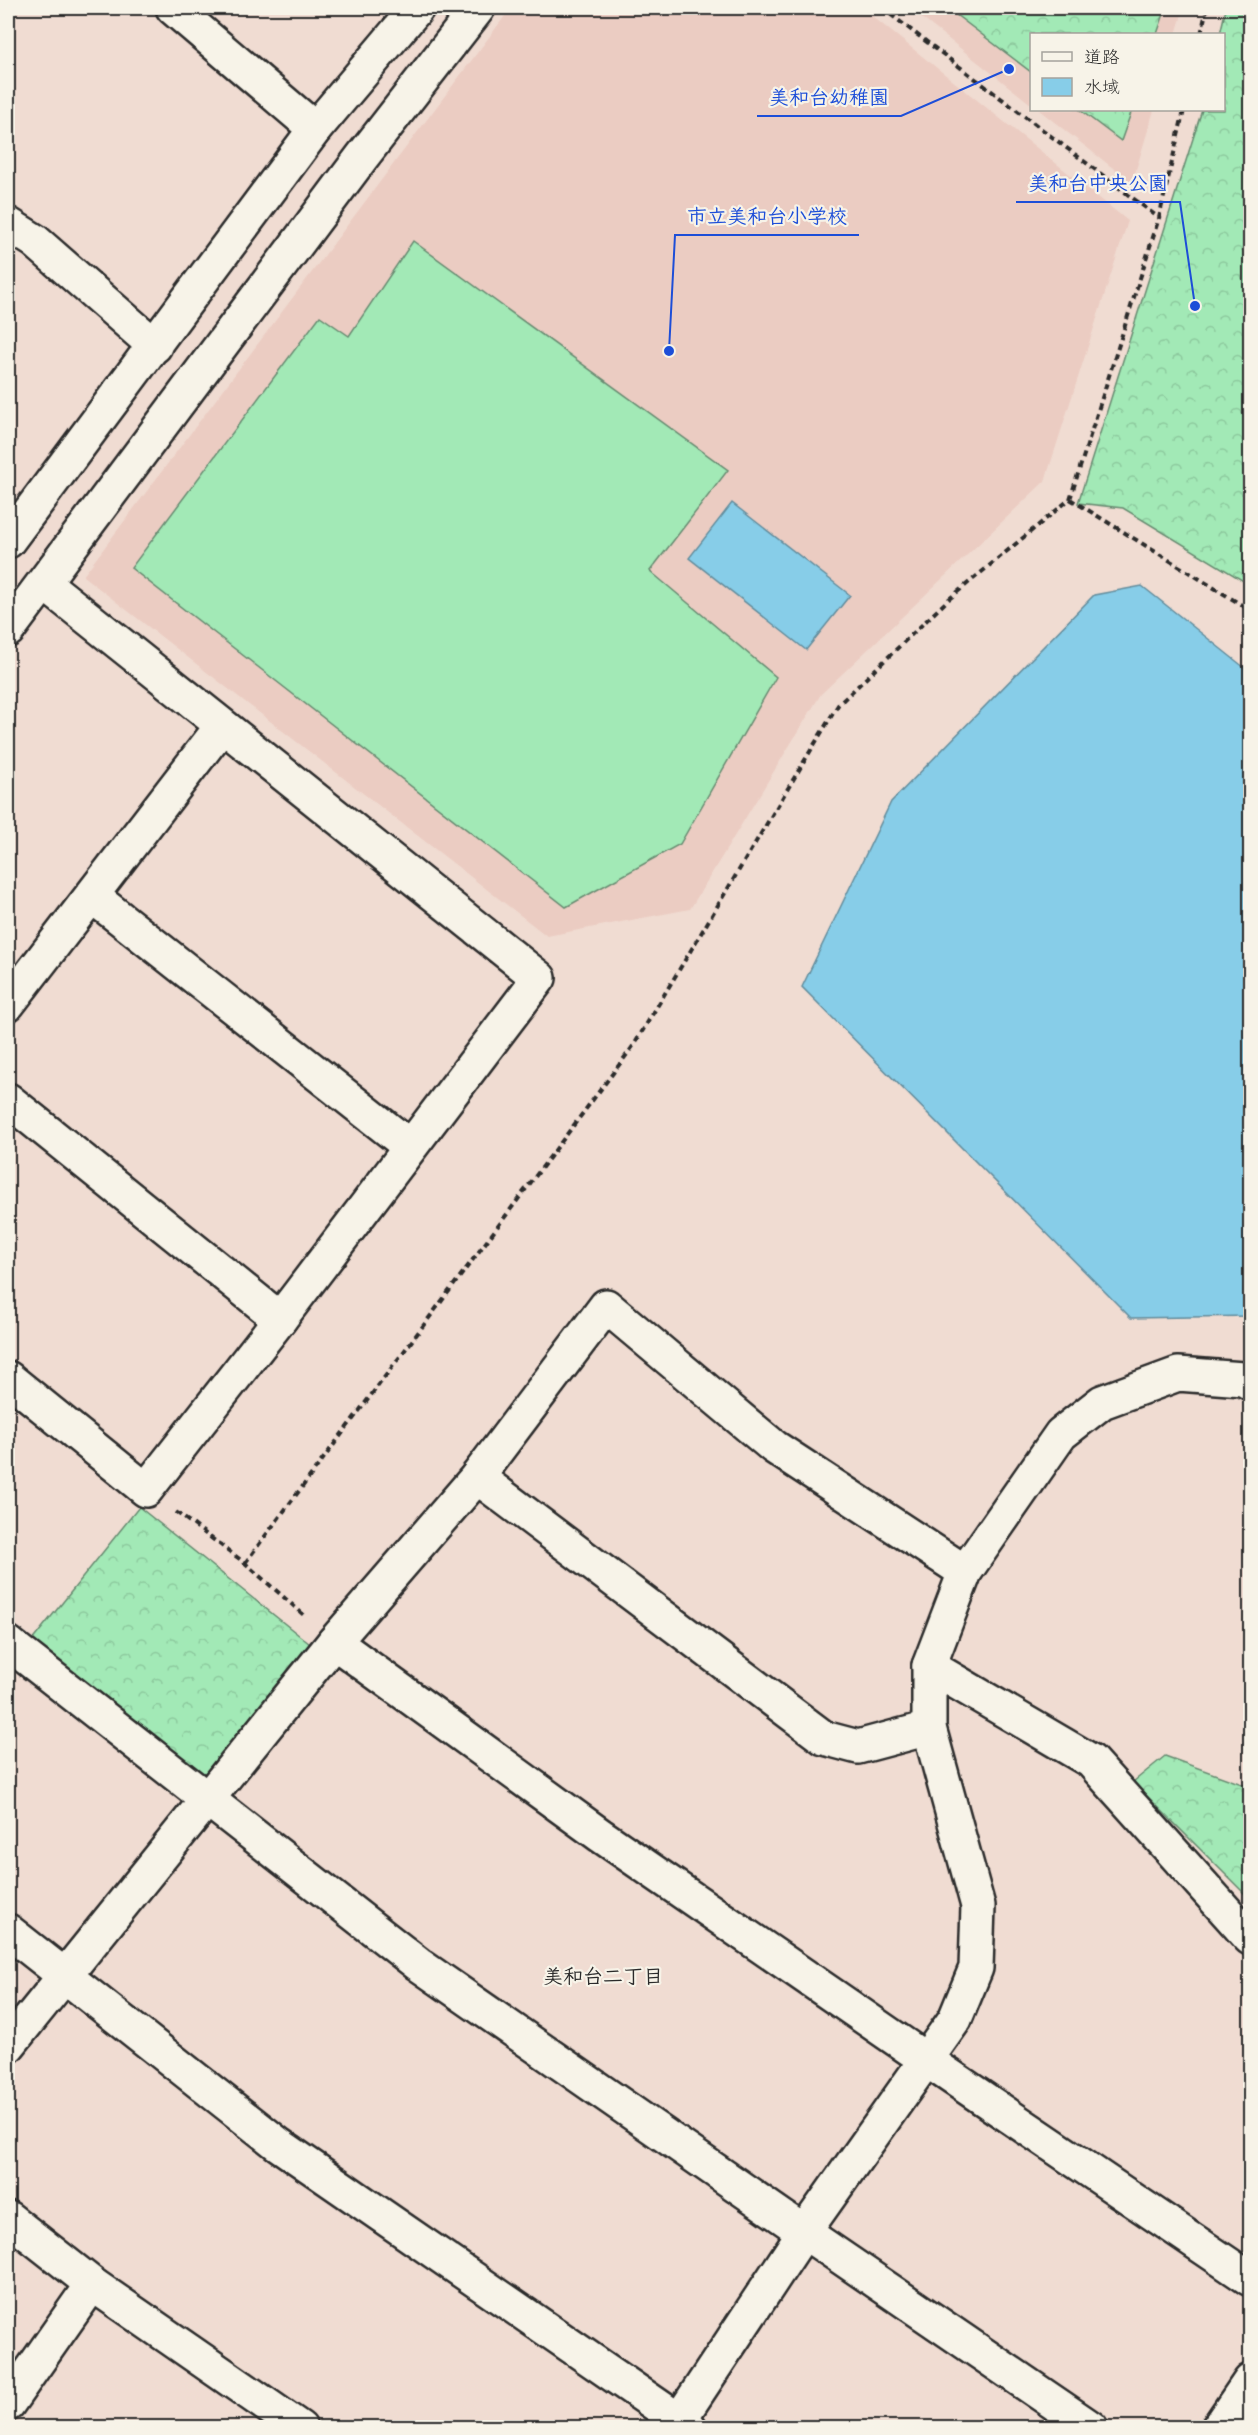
<svg xmlns="http://www.w3.org/2000/svg" width="1258" height="2435" font-family="'Balsamiq Sans','Klee One',sans-serif">
	<defs>
		<pattern id="forest-crowns" width="20" height="18" patternUnits="userSpaceOnUse" patternTransform="scale(1.5)"><rect width="20" height="18" fill="#a2e9b6"/><path d="M2 6a3 3 0 1 1 6 0M12 15a3 3 0 1 1 6 0" fill="none" stroke="#8cc89d"/></pattern>
	</defs>
	<rect width="100%" height="100%" fill="#f0dcd2"/>
	<filter id="ink" filterUnits="userSpaceOnUse"><feTurbulence type="fractalNoise" baseFrequency=".0167" numOctaves="2"/><feDisplacementMap in="SourceGraphic" scale="12" xChannelSelector="R" yChannelSelector="G"/><feConvolveMatrix kernelMatrix="1 2 1 2 8 2 1 2 1" color-interpolation-filters="sRGB"/></filter>
	<g filter="url(#ink)">
		<g fill="#ebccc2">
			<polygon points="511,8 862,8 1128,221 1045,481 821,694 690,909 547,936 83,576"/>
			<polygon points="909,8 1184,8 1176,34 1032,34 1031,104"/>
			<polygon points="1039,110 1154,110 1132,183"/>
		</g>
		<g fill="url(#forest-crowns)" stroke="#668a70" stroke-width="1.5">
			<polygon points="947,8 1166,8 1157,34 1032,34 1031,72"/>
			<polygon points="1226,8 1250,8 1250,585 1123,508 1078,503 1202,110 1224,110 1224,34 1220,34"/>
			<polygon points="1080,110 1132,110 1121,141"/>
			<polygon points="139,1507 310,1644 201,1778 31,1642"/>
			<polygon points="1165,1756 1250,1787 1250,1899 1133,1782"/>
		</g>
		<polygon fill="#a2e9b6" stroke="#668a70" stroke-width="1.5" points="413,241 728,470 650,571 776,677 680,844 566,907 131,568 320,316 349,336"/>
		<g fill="#87cde8" stroke="#628c9c" stroke-width="1.5">
			<polygon points="732,503 850,595 806,650 689,558"/>
			<polygon points="1142,586 1250,672 1250,1316 1131,1318 802,987 891,802 1094,595"/>
		</g>
		<g fill="none" stroke-linecap="round" stroke-linejoin="round">
			<g stroke="#2b2b2b" stroke-width="38">
				<g id="street">
					<polyline points="173,8 315,129"/>
					<polyline points="8,224 35,241 155,346"/>
					<polyline points="8,541 315,129 417,8"/>
					<polyline points="92,896 409,1146"/>
					<polyline points="8,1004 222,726"/>
					<polyline points="8,1100 280,1319"/>
					<polyline points="8,1378 146,1490 280,1319 539,978 44,583"/>
					<polyline points="477,1477 824,1738 858,1747 929,1728"/>
					<polyline points="334,1642 600,1835 925,2059 1250,2279"/>
					<polyline points="8,1643 418,1964 804,2232 1091,2428"/>
					<polyline points="929,1666 1091,1761 1250,1938"/>
					<polyline points="8,2046 334,1642 477,1477 606,1306 774,1447 965,1572"/>
					<polyline points="8,2218 92,2284 300,2428"/>
					<polyline points="8,2404 92,2284"/>
					<polyline points="674,2428 804,2232 955,2019 976,1968 978,1906 929,1728 929,1666 965,1572 1061,1434 1102,1402 1178,1374 1243,1379 1250,1383"/>
					<polyline points="1218,2428 1250,2381"/>
				</g>
			</g>
			<g stroke="#2b2b2b" stroke-width="38">
				<g id="secondary">
					<polyline points="8,630 362,157 478,8"/>
					<polyline points="8,1931 278,2144 690,2428"/>
				</g>
			</g>
			<g stroke="#2b2b2b" stroke-width="4" stroke-dasharray="6 4.5" stroke-linecap="butt">
				<polyline points="882,8 1159,218"/>
				<polyline points="1201,34 1207,8"/>
				<polyline points="1070,499 1250,610"/>
				<polyline points="176,1512 245,1563 305,1616"/>
				<polyline points="245,1563 634,1045 838,705 949,599 1070,499 1159,218 1184,110"/>
			</g>
			<use href="#street" stroke="#f7f3e8" stroke-width="33"/>
			<use href="#secondary" stroke="#f7f3e8" stroke-width="33"/>
		</g>
	</g>
	<g text-anchor="middle" stroke-width="4.5" stroke-linejoin="round" paint-order="stroke">
		<g font-size="20" font-weight="bold" fill="#2b2b2b" stroke="#f7f3e8">
			<text x="603" y="1983">美和台二丁目</text>
		</g>
	</g>
	<path fill="none" stroke="#1d4ed8" stroke-width="2" d="M1009 69L901 116H757M1195 306L1180 202H1016M669 351L675 235H859"/>
	<g fill="#1d4ed8" stroke="#f7f3e8" stroke-width="2">
		<circle cx="1009" cy="69" r="6"/>
		<circle cx="1195" cy="306" r="6"/>
		<circle cx="669" cy="351" r="6"/>
	</g>
	<g font-size="20" text-anchor="middle" font-weight="bold" fill="#1d4ed8" stroke="#f7f3e8" stroke-width="4.5" stroke-linejoin="round" paint-order="stroke">
		<text x="829" y="104">美和台幼稚園</text>
		<text x="1098" y="190">美和台中央公園</text>
		<text x="767" y="223">市立美和台小学校</text>
	</g>
	<rect width="1258" height="2435" fill="none" stroke="#f7f3e8" stroke-width="30"/>
	<rect x="15" y="15" width="1228" height="2405" fill="none" stroke="#2b2b2b" stroke-width="2" filter="url(#ink)"/>
	<rect x="1030" y="33" width="195" height="78" fill="#f7f3e8" stroke="#a5a39c" stroke-width="1.5"/>
	<rect x="1042" y="52" width="30" height="9" fill="#f7f3e8" stroke="#a5a39c" stroke-width="1.5"/>
	<text x="1084" y="63" font-size="18" fill="#2b2b2b">道路</text>
	<rect x="1042" y="78" width="30" height="18" fill="#87cde8" stroke="#a5a39c" stroke-width="1.5"/>
	<text x="1084" y="93" font-size="18" fill="#2b2b2b">水域</text>
</svg>
